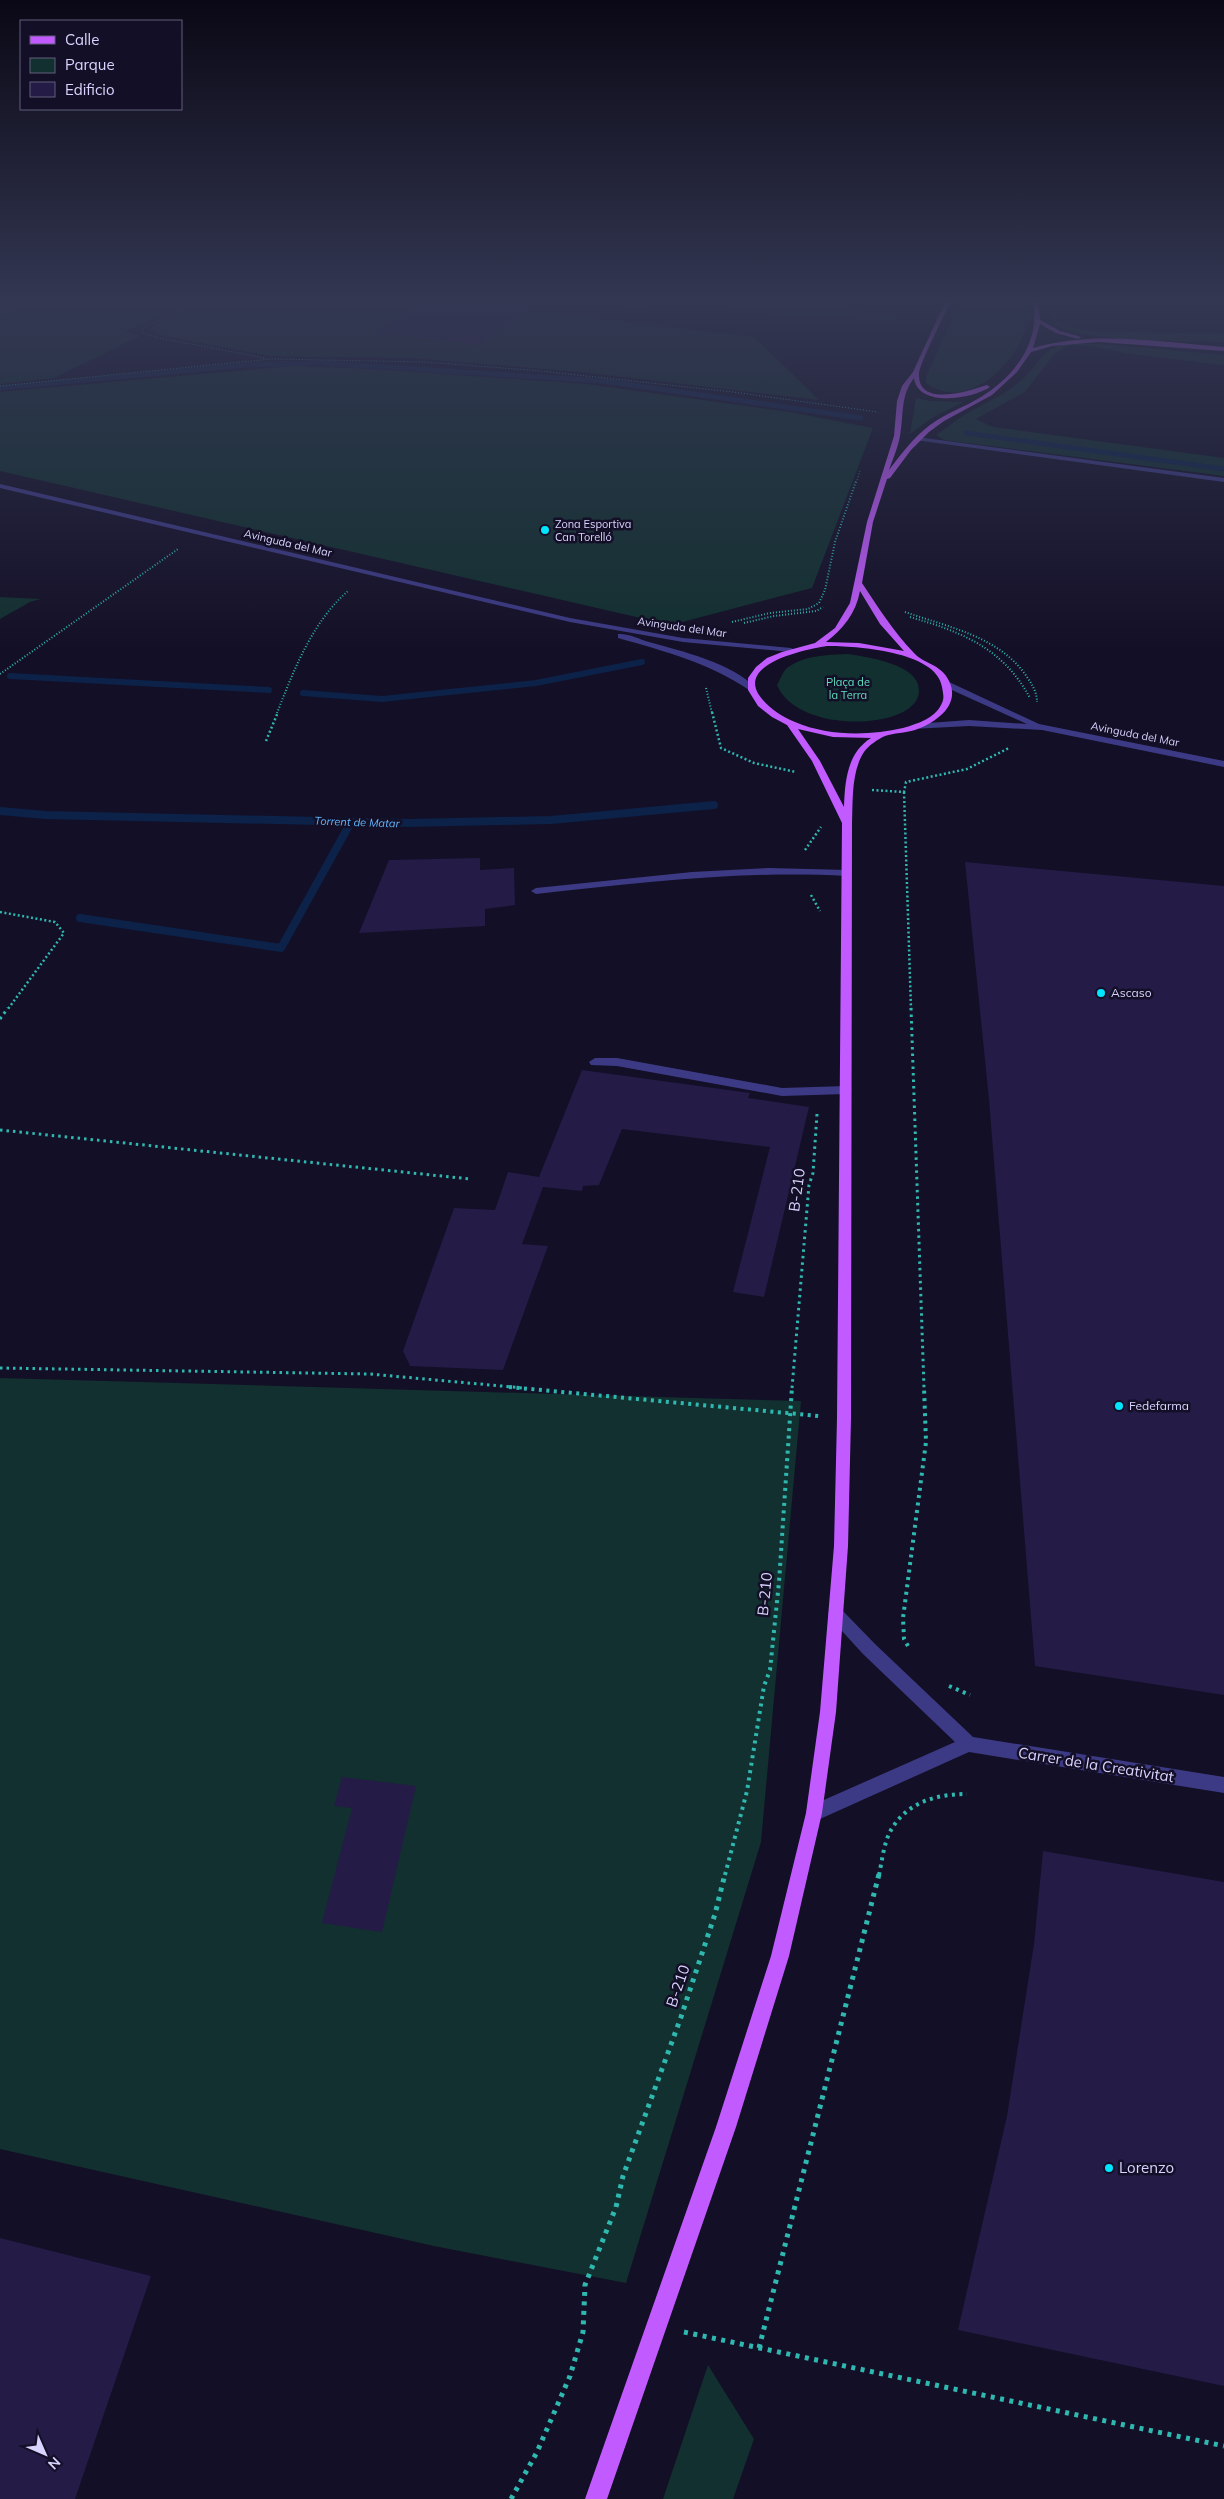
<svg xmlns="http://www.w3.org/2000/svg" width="1224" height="2499" font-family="Mulish,sans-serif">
	<rect width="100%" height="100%" fill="#130f26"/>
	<g fill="#12302f">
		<polygon points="0,302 195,302 124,332 140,336 54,378 0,384 0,319 7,316 0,315"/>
		<polygon points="209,302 531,302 516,309 754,337 819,400 582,372 411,358 271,356 160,335 150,329 156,323"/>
		<polygon points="551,302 846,302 847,308 906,321 658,307 641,313"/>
		<path d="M 960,302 L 1023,302 C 1025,307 1028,312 1029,317 C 1029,321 1026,327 1024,332 C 1012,368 965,412 926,383 L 926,377 Z"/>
		<path d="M 1049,302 L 1055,302 L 1057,321 L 1068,327 L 1090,331 L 1224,334 L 1224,342 C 1187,341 1084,342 1056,325 Z"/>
		<path d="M 1063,344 L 1100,344 L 1224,355 L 1224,365 L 1131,354 L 1091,346 L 1069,345 L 1055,353 L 1025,392 L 976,419 L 993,427 L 1224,458 L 1224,476 L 944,440 L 936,435 C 944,430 951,424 958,419 C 979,405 1005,396 1024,378 C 1038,364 1043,350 1063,344 Z"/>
		<polygon points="292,366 353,368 586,384 790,412 873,428 812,588 671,625 0,471 0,392"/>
		<polygon points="916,398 930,401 963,402 932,418 910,434"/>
		<polygon points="0,597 41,599 30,602 0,619"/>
		<path d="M 848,654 C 867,657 919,664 919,690 C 919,698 915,704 908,709 C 875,731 793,725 777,685 C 780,680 783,671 787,668 C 804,655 828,655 848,654 Z"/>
		<polygon points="0,1378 801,1401 761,1842 626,2283 434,2246 0,2149"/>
		<polygon points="708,2365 754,2439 733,2499 663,2499"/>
	</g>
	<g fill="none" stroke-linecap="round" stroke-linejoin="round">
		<g stroke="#0c2248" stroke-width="5">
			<polyline points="0,311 9,313 0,316"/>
			<polyline points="0,388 246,365 319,363 603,381 861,418"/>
			<polyline points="966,433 1224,469"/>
		</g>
		<g stroke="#0c2248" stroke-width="6">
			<polyline points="10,676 269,690"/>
			<polyline points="303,693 382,699 536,683 642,662"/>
		</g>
		<g stroke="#0c2248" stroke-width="8">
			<polyline points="0,811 45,815 409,823 551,820 714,805"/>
			<polyline points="80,918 281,948 351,822"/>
		</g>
	</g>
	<g fill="#241b47">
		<polygon points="426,302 542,302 478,345 375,332"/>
		<polygon points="480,858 480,870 514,868 515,905 485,909 485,926 359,933 389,860"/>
		<polygon points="965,862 1224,886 1224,1695 1035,1666 989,1100"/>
		<polygon points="582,1070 750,1093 748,1098 809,1107 764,1297 733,1292 770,1147 622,1129 599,1185 583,1186 582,1191 543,1187 522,1244 548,1246 503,1370 410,1366 403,1351 454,1208 495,1210 508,1172 539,1177"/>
		<polygon points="342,1777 416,1786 382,1932 322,1923 352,1808 334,1806"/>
		<polygon points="1043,1851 1224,1882 1224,2386 958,2330 1007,2116 1034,1944"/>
		<polygon points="0,2238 151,2276 75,2499 0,2499"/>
	</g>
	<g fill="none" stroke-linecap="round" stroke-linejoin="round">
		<g stroke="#2fb8b0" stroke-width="1" stroke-dasharray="1 2" stroke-linecap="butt">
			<polyline points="203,302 145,326 141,332 159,338 265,358"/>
			<polyline points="0,386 271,359 426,362 541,371 733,392 878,412"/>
			<polyline points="856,483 860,471"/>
		</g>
		<g stroke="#2fb8b0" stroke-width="2" stroke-dasharray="1 2" stroke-linecap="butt">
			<path d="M 905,612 C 948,627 997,636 1025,674 C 1031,683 1037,691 1037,702"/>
			<path d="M 910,617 C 962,632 1003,648 1030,698"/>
			<polyline points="732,622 770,613 808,609 819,603 825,590 835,542 856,481"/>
			<polyline points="744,623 774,616 816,611 823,607"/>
			<polyline points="0,674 178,549"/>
			<polyline points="706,688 712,713"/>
			<path d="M 277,713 C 294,670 312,622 348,591"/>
		</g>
		<g stroke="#2fb8b0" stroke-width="2.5" stroke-dasharray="2 2.5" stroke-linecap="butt">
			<polyline points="712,712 721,748 754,763 796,772"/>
			<polyline points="266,741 278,712"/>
			<polyline points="872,790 904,792 906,782 967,769 1009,748"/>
			<polyline points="904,792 911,1009"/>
			<polyline points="805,850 821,827"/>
			<polyline points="811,895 820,911"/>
			<polyline points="0,912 55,922 64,933 8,1009"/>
		</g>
		<g stroke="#2fb8b0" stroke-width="3" stroke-dasharray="2.5 4" stroke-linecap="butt">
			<polyline points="911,1008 924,1388"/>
			<polyline points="0,1019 8,1008"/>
			<polyline points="0,1130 470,1179"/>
			<polyline points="0,1368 370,1374 523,1388"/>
			<polyline points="792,1388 809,1185 813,1173 817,1114"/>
		</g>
		<g stroke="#2fb8b0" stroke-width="4" stroke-dasharray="3 4.5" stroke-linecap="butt">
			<polyline points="509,1387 819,1416"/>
			<polyline points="908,1646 904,1639 903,1618 926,1442 924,1387"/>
			<polyline points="949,1686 970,1695"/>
			<polyline points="725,1875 747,1791 764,1686 770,1670 779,1582 792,1387"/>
			<path d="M 879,1875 C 882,1861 884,1842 891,1830 C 907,1802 937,1794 967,1794"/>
		</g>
		<g stroke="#2fb8b0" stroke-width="5" stroke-dasharray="4 5.5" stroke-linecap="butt">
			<polyline points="684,2332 1224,2446"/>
			<polyline points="759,2348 879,1874"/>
			<polyline points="511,2499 537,2452 570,2376 583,2332 585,2285 616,2207 623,2176 681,2017 715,1914 725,1874"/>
		</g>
		<g fill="#3d3a85" fill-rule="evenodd">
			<polygon points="917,437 1224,478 1224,482 915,440"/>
			<polygon points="0,484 570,618 683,638 791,648 795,650 791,652 683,642 570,622 0,488"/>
			<path d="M 618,634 C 628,633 639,639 649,642 C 681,651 732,663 756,688 L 749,690 C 709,663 664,651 618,638 Z"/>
			<polygon points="943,682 949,682 1039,724 1224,761 1224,767 1042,730 969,726 912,729 911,727 915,724 969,720 1027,724 943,686"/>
			<path d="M 769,868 L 847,870 L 852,873 L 847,876 C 742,870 640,883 536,894 L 531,891 L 536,888 L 692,872 Z"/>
			<polygon points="595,1058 617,1058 782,1088 846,1086 852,1090 846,1094 782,1096 617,1066 591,1065 589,1062"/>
			<polygon points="836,1607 841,1609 875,1644 973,1737 1224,1777 1224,1793 969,1752 820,1819 814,1821 808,1819 806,1813 808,1807 955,1742 863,1654 831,1619 828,1614 831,1609"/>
		</g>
		<path fill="#c25bff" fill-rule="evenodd" d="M 945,302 L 950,302 C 945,315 919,364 919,374 C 918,408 969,391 987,385 L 990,387 C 972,399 918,408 914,378 C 900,396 904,415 900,436 C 898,447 893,459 889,470 C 901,454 914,437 930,425 C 946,413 965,407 981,397 C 1014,377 1041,342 1033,302 L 1038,302 L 1040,320 L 1060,331 L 1081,337 L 1078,339 L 1056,333 L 1040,324 L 1033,348 C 1095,330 1161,342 1224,347 L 1224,351 L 1099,342 L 1052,346 L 1031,352 L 1017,372 L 992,395 L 944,421 L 929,432 L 911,450 L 890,478 L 887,479 L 873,522 L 862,583 C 878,607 893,631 914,653 C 924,664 941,664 949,681 C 961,705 936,723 915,730 C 905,733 894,733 885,736 C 878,739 868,746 864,752 C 851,772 853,801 852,823 L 851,1418 L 848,1546 L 836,1712 L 822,1813 L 789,1956 L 736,2127 L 607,2499 L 585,2499 L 716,2127 L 771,1956 L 806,1813 L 820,1712 L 834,1546 L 837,1418 L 842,823 L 812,761 L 787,725 L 772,717 L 758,706 L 748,690 L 748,678 L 756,667 L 767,658 L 782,652 L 815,643 L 835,628 L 850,603 L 867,522 L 894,436 L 897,401 L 902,386 L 913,372 ZM 860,591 L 880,624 L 904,651 L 859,643 L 826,642 C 843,629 856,613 860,591 ZM 827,646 C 855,646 937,651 942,687 C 943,693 945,699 941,705 C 935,718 917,724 903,728 C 869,736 827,736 795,722 C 781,716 768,708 759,695 C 738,663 807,649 827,646 ZM 798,729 L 833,737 L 871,738 C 847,753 845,781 844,807 L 820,761 Z"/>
	</g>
	<linearGradient id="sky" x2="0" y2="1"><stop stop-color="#0a0815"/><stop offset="0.46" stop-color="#333752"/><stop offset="1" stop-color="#333752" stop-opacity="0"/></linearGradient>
	<rect width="1224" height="652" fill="url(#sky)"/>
	<g fill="#00e5ff" stroke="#130f26" stroke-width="2">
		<circle cx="545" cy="530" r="5"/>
		<circle cx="1101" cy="993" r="5"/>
		<circle cx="1119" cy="1406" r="5"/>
		<circle cx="1109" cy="2168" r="5"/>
	</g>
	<g text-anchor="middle" stroke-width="5" stroke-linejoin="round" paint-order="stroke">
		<g font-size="11" fill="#d9d4ff" stroke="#130f26" text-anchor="start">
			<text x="555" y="528">Zona Esportiva<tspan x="555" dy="13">Can Torelló</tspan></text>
		</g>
		<g font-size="11" fill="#d9d4ff" stroke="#130f26">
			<text transform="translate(288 543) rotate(13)" y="4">Avinguda del Mar</text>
			<text transform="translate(682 627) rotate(8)" y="4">Avinguda del Mar</text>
			<text transform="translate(1135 734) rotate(11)" y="4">Avinguda del Mar</text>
		</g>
		<g font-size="11" fill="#5fe0c0" stroke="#130f26">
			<text x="848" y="686">Plaça de<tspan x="848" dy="13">la Terra</tspan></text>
		</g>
		<g font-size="11" font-style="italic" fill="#62b6ff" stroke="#130f26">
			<text transform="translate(357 822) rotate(2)" y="4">Torrent de Matar</text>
		</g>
		<g font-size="12" fill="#d9d4ff" stroke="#130f26" text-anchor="start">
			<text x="1111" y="997">Ascaso</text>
			<text x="1129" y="1410">Fedefarma</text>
		</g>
		<g font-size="15" fill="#d9d4ff" stroke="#130f26">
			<text transform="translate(797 1190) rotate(-82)" y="5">B-210</text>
			<text transform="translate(765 1594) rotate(-84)" y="5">B-210</text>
			<text transform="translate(1096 1765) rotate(9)" y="5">Carrer de la Creativitat</text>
			<text transform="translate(678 1986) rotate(-71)" y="5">B-210</text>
		</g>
		<g font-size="15" fill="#d9d4ff" stroke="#130f26" text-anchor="start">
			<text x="1119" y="2173">Lorenzo</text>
		</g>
	</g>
	<rect x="20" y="20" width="162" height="90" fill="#130f26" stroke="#625e7d"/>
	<rect x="30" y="36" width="25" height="8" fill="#c25bff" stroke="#625e7d"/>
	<text x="65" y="45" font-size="15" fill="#d9d4ff">Calle</text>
	<rect x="30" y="58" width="25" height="15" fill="#12302f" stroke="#625e7d"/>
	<text x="65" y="70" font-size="15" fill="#d9d4ff">Parque</text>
	<rect x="30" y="82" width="25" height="15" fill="#241b47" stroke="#625e7d"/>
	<text x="65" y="95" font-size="15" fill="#d9d4ff">Edificio</text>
	<g transform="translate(45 2454) rotate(135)" stroke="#130f26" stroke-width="4" paint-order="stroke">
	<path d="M0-4L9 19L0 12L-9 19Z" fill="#d9d4ff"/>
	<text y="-8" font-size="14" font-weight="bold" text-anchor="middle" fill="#d9d4ff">N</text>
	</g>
</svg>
